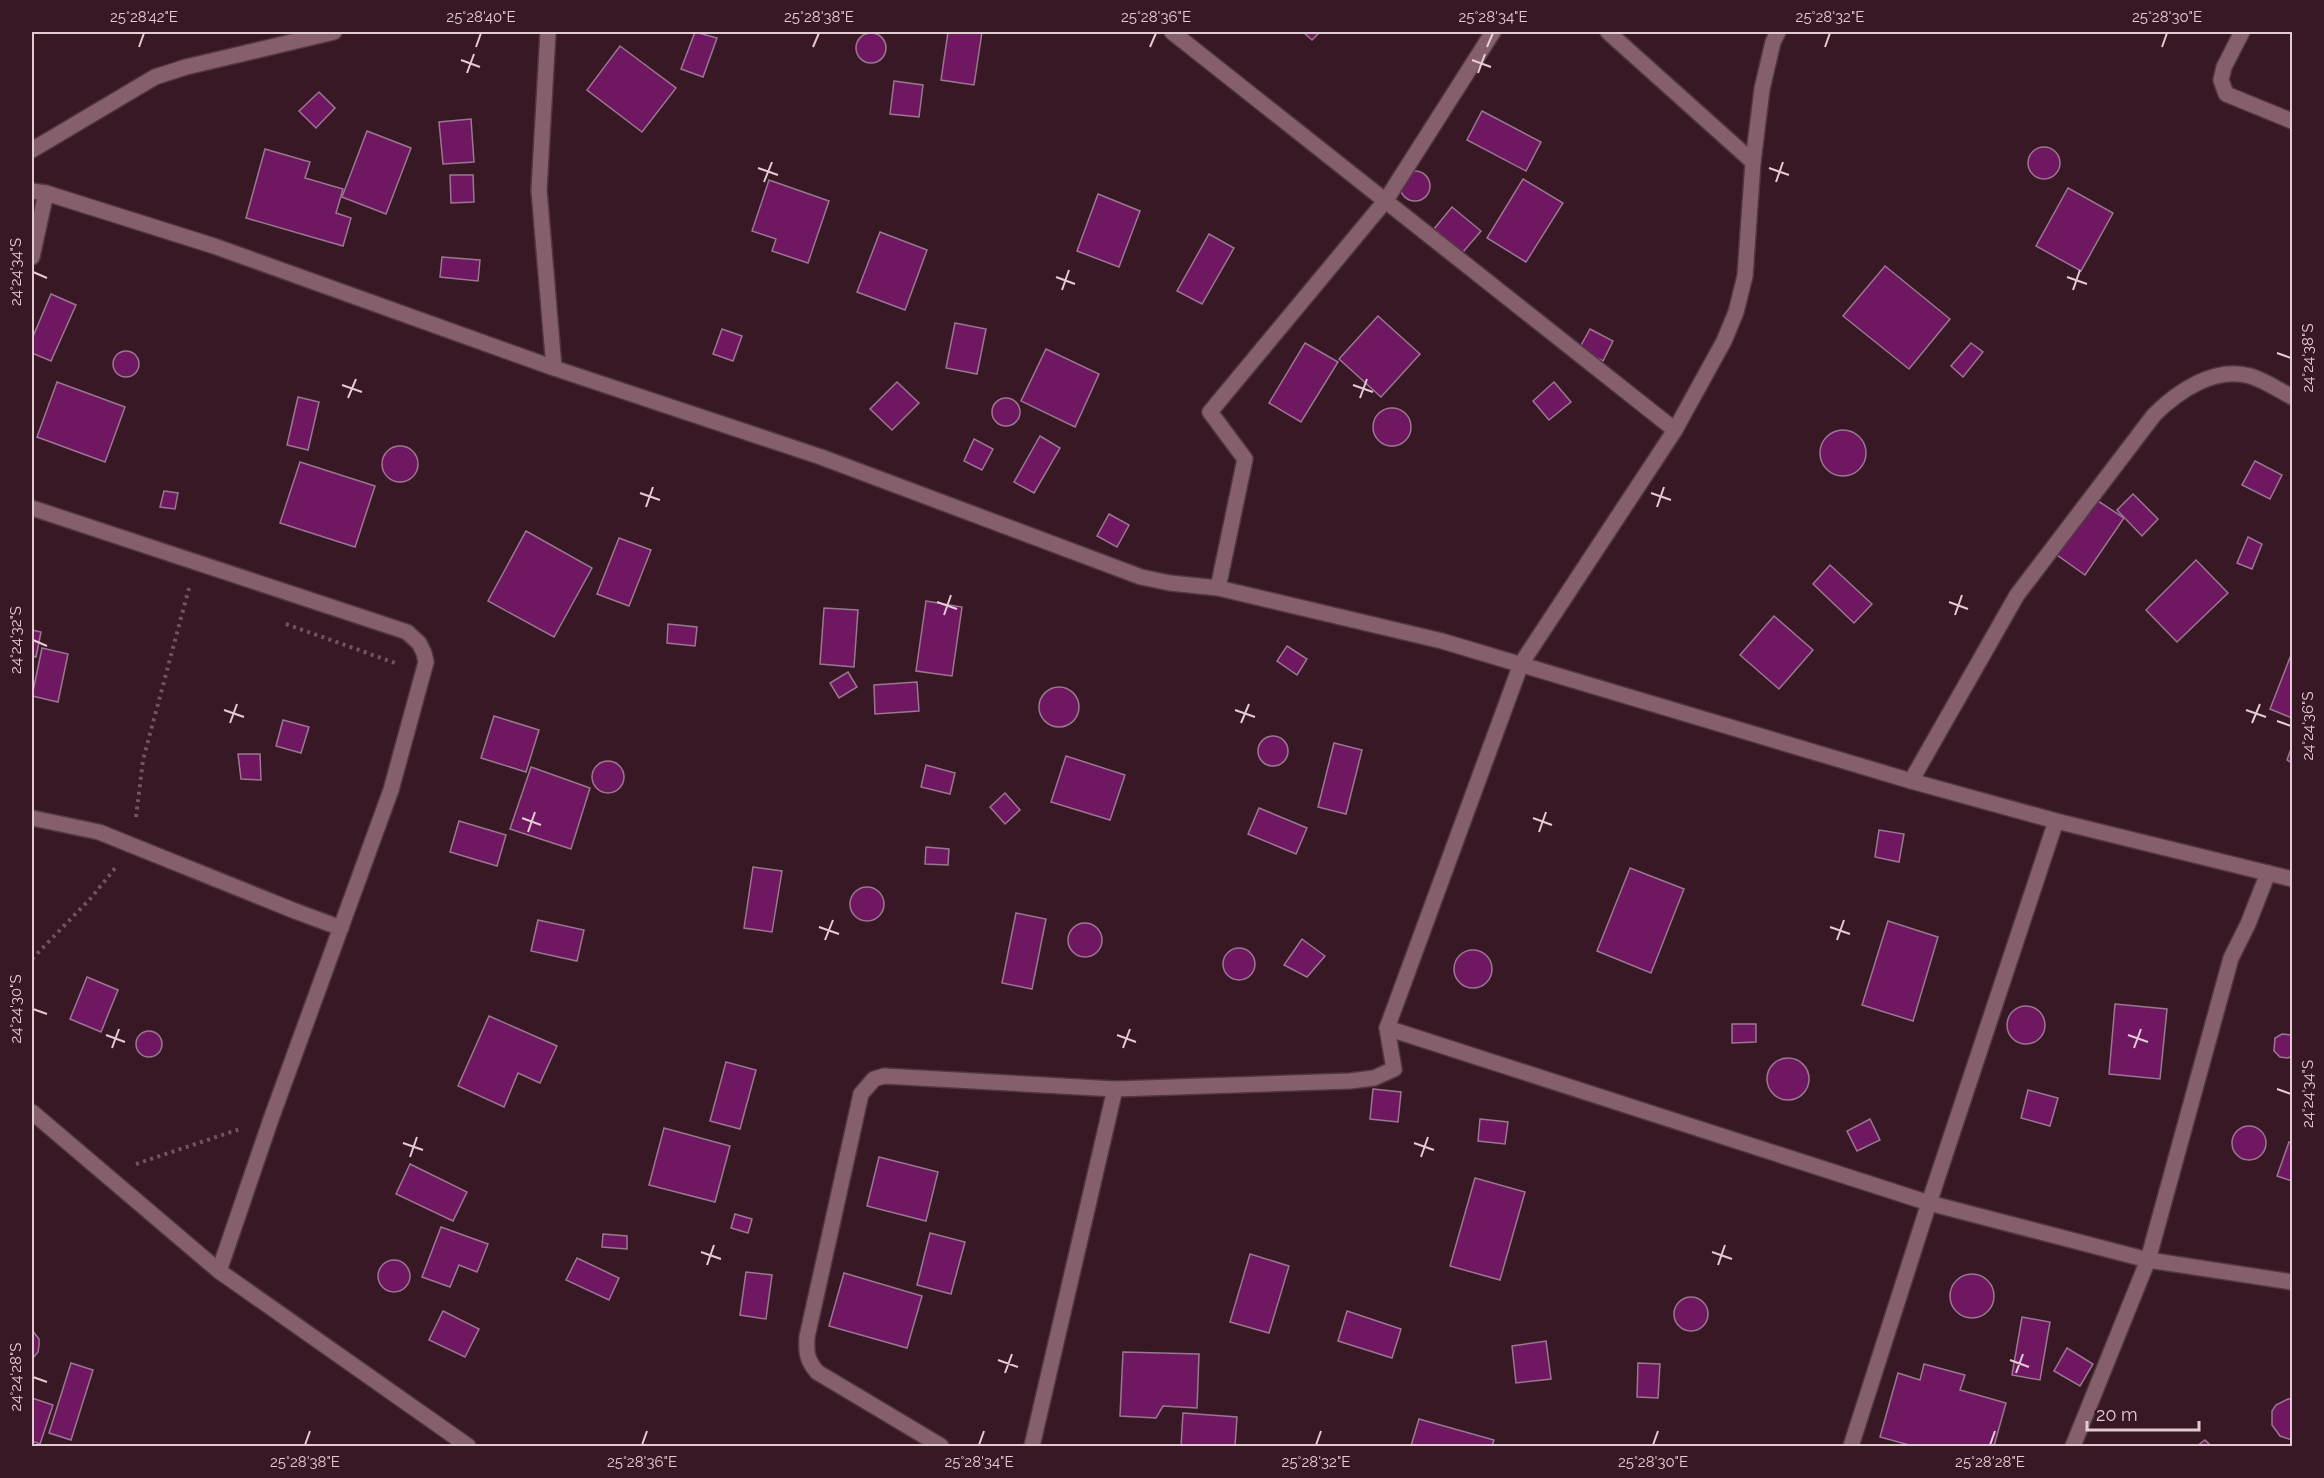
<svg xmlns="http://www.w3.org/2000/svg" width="2324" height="1478" font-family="Raleway,sans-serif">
	<rect width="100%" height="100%" fill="#391825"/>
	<g fill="#6f1861" stroke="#997790" stroke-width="1.5">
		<polygon points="695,32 717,38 703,77 681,69"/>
		<polygon points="948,32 982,32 974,85 941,80"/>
		<polygon points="1303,32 1320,32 1312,40"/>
		<circle cx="871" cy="48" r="15"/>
		<polygon points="620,46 676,88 642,132 587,90"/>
		<polygon points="894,81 923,85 919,117 890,114"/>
		<polygon points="319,92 335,108 316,128 299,111"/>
		<polygon points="1482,111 1541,142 1526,171 1467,140"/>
		<polygon points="471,119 474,162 443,164 439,122"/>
		<polygon points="367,131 411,148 386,214 342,197"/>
		<circle cx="2044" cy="163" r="16"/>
		<polygon points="265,149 310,162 305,178 343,189 336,213 351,218 343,246 246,218"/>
		<circle cx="1415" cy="186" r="15"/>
		<polygon points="450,175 473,175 474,202 451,203"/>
		<polygon points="1523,179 1563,203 1526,262 1487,238"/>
		<polygon points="769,180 829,201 808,263 772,251 776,239 752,231"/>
		<polygon points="2068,188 2113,213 2081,271 2036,246"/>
		<polygon points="1098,194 1140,211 1119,267 1077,251"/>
		<polygon points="1452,207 1481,231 1463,252 1434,229"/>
		<polygon points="880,232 927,250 905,310 857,292"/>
		<polygon points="1209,234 1234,248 1202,304 1177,291"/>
		<polygon points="442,257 480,260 478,281 440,277"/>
		<polygon points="1885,266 1950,319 1909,369 1843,316"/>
		<polygon points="51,294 76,305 51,361 32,353 32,339"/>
		<polygon points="1378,316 1420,354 1381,397 1339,359"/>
		<polygon points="955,323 986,329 977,374 946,368"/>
		<polygon points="722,329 742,336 733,361 713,354"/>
		<polygon points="1590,329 1613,341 1603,361 1579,349"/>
		<polygon points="1305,343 1338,362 1301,422 1269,403"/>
		<polygon points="1971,343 1983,352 1963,377 1951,366"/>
		<polygon points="1046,349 1099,374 1075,427 1021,401"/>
		<circle cx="126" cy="364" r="13"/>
		<polygon points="57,382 125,407 105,462 37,437"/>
		<polygon points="897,382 919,403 892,430 870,409"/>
		<polygon points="1554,382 1571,402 1549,420 1533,401"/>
		<polygon points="298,397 319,402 308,450 287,445"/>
		<circle cx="1006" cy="412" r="14"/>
		<circle cx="1392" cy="427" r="19"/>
		<circle cx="1843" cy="453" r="23"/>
		<polygon points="1040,436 1060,448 1034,493 1014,482"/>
		<polygon points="974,439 993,449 982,470 964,461"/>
		<circle cx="400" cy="464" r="18"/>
		<polygon points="2255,461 2282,475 2270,499 2242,485"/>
		<polygon points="300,462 375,486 355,547 280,523"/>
		<polygon points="164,491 178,493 175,509 160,507"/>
		<polygon points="2133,494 2158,519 2142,536 2117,510"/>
		<polygon points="2095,499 2124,518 2085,575 2057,555"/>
		<polygon points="1109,514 1129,525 1117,547 1097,536"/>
		<polygon points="526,531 592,568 554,637 488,601"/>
		<polygon points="2248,537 2262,544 2252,569 2237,563"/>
		<polygon points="619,538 651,550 629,606 597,594"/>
		<polygon points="2196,560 2228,593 2177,642 2146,610"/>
		<polygon points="1830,565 1872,604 1854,623 1813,584"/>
		<polygon points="926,601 962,607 952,676 916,671"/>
		<polygon points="824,608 858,610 854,667 820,664"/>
		<polygon points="1774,616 1813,650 1779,689 1740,655"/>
		<polygon points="668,624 697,627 695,646 667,643"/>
		<polygon points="32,630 41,632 36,657 32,656"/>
		<polygon points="1287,646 1307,659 1297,675 1277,661"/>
		<polygon points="42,648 68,654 58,702 32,696"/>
		<polygon points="2291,655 2292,656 2292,718 2270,709"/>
		<polygon points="848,672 857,687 839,698 830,683"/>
		<polygon points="917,682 919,711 875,714 874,685"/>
		<circle cx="1059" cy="707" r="20"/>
		<polygon points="494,716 539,730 526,772 481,758"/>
		<polygon points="283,720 309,727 301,753 276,746"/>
		<circle cx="1273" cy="751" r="15"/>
		<polygon points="1334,743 1362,750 1346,814 1318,807"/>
		<polygon points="2292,746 2292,763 2287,760"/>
		<polygon points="238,754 260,754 261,780 241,779"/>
		<polygon points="1066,756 1125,775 1110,820 1051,802"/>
		<circle cx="608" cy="777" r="16"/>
		<polygon points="926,765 955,773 950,794 921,787"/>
		<polygon points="531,767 590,788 571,849 510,829"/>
		<polygon points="1005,793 1020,810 1005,824 990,807"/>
		<polygon points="1259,808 1307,828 1296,854 1248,834"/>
		<polygon points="459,821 506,835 497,866 450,852"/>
		<polygon points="1879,830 1904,834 1899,862 1875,857"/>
		<polygon points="926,847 949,849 948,865 925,864"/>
		<polygon points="753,867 782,871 772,932 744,928"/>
		<polygon points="1630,868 1684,889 1651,973 1597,951"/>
		<circle cx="867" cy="904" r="17"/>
		<polygon points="1016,913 1046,919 1032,989 1002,983"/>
		<polygon points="538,920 584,930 577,961 531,951"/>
		<polygon points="1888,921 1938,937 1913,1021 1862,1005"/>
		<circle cx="1085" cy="940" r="17"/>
		<polygon points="1302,939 1325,956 1307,977 1284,965"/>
		<circle cx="1239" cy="964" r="16"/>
		<circle cx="1473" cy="969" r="19"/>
		<polygon points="87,977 118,990 101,1032 70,1019"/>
		<polygon points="2115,1004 2167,1009 2160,1079 2109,1074"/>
		<circle cx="2026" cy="1025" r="19"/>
		<polygon points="489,1016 557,1046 540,1083 518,1073 504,1107 458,1086"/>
		<polygon points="1732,1024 1756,1024 1756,1042 1732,1043"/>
		<circle cx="149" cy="1044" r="13"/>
		<polygon points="2282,1034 2292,1035 2292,1056 2288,1058 2280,1057 2274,1051 2275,1038"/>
		<circle cx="1788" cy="1079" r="21"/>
		<polygon points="726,1062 756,1070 740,1129 710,1121"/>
		<polygon points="1373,1089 1401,1092 1398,1122 1370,1119"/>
		<polygon points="2028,1090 2058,1098 2050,1126 2021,1118"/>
		<polygon points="1480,1119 1508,1122 1505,1144 1478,1141"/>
		<polygon points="1870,1119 1880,1140 1857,1151 1847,1131"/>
		<circle cx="2249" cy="1143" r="17"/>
		<polygon points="664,1128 730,1146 715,1202 649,1185"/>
		<polygon points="2289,1142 2292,1143 2292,1181 2277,1176"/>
		<polygon points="879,1157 938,1172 926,1221 867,1206"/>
		<polygon points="410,1164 467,1192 453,1221 396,1194"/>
		<polygon points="1475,1178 1525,1192 1500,1280 1450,1266"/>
		<polygon points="735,1214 752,1219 748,1233 731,1228"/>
		<polygon points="441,1227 488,1244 477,1272 459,1265 450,1287 422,1277"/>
		<polygon points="930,1233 965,1242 951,1294 917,1285"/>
		<polygon points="603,1234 627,1236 627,1249 602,1247"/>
		<polygon points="1250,1254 1289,1266 1269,1333 1230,1322"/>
		<polygon points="577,1258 619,1278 609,1300 566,1280"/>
		<circle cx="394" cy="1276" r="16"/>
		<polygon points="746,1272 772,1275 766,1319 740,1315"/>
		<polygon points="844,1273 922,1296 907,1348 829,1326"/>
		<circle cx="1972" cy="1296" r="22"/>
		<circle cx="1691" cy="1314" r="17"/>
		<polygon points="443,1311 479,1329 465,1357 429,1340"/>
		<polygon points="1347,1311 1401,1329 1392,1358 1338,1341"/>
		<polygon points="2022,1317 2050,1322 2040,1380 2012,1375"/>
		<polygon points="32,1330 39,1339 39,1345 38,1352 32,1359"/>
		<polygon points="1546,1341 1551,1379 1516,1383 1512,1346"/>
		<polygon points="2067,1348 2093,1364 2080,1386 2054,1371"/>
		<polygon points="1123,1352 1199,1354 1197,1408 1163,1406 1156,1418 1120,1416"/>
		<polygon points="71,1363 93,1370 71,1440 49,1433"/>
		<polygon points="1638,1363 1660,1364 1658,1398 1637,1397"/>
		<polygon points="1924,1364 1965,1375 1960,1390 2006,1403 1994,1446 1913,1446 1880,1437 1898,1373 1920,1380"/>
		<polygon points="32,1398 53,1405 40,1444 32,1441"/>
		<polygon points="2288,1399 2292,1399 2292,1440 2280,1436 2272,1425 2272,1411 2276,1405"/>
		<polygon points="1183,1413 1237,1417 1235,1446 1181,1446"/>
		<polygon points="1419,1419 1494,1440 1492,1446 1411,1446"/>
		<polygon points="2205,1440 2211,1446 2197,1446"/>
	</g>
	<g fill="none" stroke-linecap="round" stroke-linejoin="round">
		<g stroke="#513741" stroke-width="18">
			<g id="minor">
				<polyline points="548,32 539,190 554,368"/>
				<polyline points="1172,32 1675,430"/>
				<polyline points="1608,32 1753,162"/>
				<polyline points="2242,32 2224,67 2221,80 2226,94 2292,121"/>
				<polyline points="32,150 155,77 186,67 334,32"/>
				<polyline points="32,191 46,193 214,246 554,368 821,457 1141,577 1170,583 1218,588 1442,641 1911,781 2056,821 2292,879"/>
				<polyline points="32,257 46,193"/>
				<polyline points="32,508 407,632 419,643 424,653 426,662 391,790 271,1119 219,1271"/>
				<polyline points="1218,588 1245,459 1210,412 1386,200 1493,32"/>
				<path d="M 1911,781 L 2017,595 L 2154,415 C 2178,391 2215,366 2250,376 C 2264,380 2279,390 2292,397"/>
				<polyline points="32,818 99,832 295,911 341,928"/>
				<polyline points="1387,1028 1521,664 1675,430 1724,341 1736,312 1745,276 1753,162 1762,89 1773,42 1778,32"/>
				<polyline points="32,1112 219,1271 468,1446"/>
				<path d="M 941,1446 L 817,1372 C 807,1360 806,1353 807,1337 L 861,1094 L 874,1079 L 884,1076 L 1115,1089 L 1350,1081 L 1374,1078 L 1394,1069 L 1387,1028 L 1929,1203 L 2148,1260 L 2292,1282"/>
				<polyline points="1032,1446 1115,1089"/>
				<polyline points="1851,1446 1929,1203 2056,821"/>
				<polyline points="2073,1446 2148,1260 2231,958 2248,924 2268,873"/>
			</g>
		</g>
		<g stroke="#72545f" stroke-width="4" stroke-dasharray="3 4.5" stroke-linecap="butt">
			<polyline points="286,624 398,664"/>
			<polyline points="136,817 143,760 189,588"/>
			<polyline points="32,959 91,898 116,867"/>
			<polyline points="136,1164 240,1129"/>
		</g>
		<use href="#minor" stroke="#865f6d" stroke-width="15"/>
	</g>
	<path fill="none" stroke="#e2cbd3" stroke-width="2" d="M 139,47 L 144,33M 476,47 L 481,33M 813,47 L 819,33M 1150,47 L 1156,33M 1487,47 L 1493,33M 1825,47 L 1830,33M 2162,47 L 2167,33M 461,60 L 480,67M 1472,60 L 1491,67M 467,73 L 474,54M 1478,73 L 1485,54M 758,168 L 778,175M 1769,168 L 1789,175M 764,182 L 772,162M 1776,182 L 1783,162M 33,272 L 47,278M 1056,277 L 1075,284M 2067,277 L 2087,284M 1062,290 L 1069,270M 2073,290 L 2080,270M 2277,353 L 2291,358M 342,385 L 362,392M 1353,385 L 1373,392M 348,398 L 356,379M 1360,398 L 1367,379M 640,493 L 660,500M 1651,493 L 1671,500M 646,507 L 653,487M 1657,507 L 1664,487M 937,602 L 957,609M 1949,602 L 1968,609M 944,615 L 951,595M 1955,615 L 1962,595M 33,640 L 47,646M 224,710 L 244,717M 1235,710 L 1255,717M 2246,710 L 2266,717M 2277,721 L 2291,726M 230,723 L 237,704M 1241,723 L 1249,704M 2252,723 L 2260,704M 522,818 L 541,825M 1533,818 L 1552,825M 528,832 L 535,812M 1539,832 L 1546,812M 819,927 L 839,934M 1830,927 L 1850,934M 825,940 L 833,920M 1837,940 L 1844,920M 33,1009 L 47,1014M 106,1035 L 125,1042M 1117,1035 L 1136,1042M 2128,1035 L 2148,1042M 112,1048 L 119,1029M 1123,1048 L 1130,1029M 2134,1048 L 2141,1029M 2277,1089 L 2291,1094M 403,1143 L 423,1150M 1414,1143 L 1434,1150M 410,1157 L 417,1137M 1421,1157 L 1428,1137M 701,1252 L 721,1259M 1712,1252 L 1732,1259M 707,1265 L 714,1245M 1718,1265 L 1725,1245M 998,1360 L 1018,1367M 2010,1360 L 2029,1367M 1005,1373 L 1012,1354M 2016,1373 L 2023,1354M 33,1377 L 47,1382M 305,1445 L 310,1431M 642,1445 L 647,1431M 979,1445 L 984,1431M 1316,1445 L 1321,1431M 1653,1445 L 1658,1431M 1990,1445 L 1995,1431"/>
	<rect width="2324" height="1478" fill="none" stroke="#391825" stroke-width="66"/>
	<path d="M2087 1421v9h112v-9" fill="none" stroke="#e2cbd3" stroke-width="3"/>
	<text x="2096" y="1421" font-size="18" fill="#e2cbd3" stroke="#391825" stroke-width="4.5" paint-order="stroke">20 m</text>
	<rect x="33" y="33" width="2258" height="1412" fill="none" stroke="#e2cbd3" stroke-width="2"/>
	<g font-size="15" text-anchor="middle" fill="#e2cbd3">
		<text x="144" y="22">25°28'42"E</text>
		<text x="481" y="22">25°28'40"E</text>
		<text x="819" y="22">25°28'38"E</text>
		<text x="1156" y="22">25°28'36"E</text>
		<text x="1493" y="22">25°28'34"E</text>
		<text x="1830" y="22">25°28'32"E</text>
		<text x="2167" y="22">25°28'30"E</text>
		<text transform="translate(16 272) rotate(-90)" y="5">24°24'34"S</text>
		<text transform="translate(2308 358) rotate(-90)" y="5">24°24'38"S</text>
		<text transform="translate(16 640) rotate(-90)" y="5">24°24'32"S</text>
		<text transform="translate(2308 726) rotate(-90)" y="5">24°24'36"S</text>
		<text transform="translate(16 1009) rotate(-90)" y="5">24°24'30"S</text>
		<text transform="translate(2308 1094) rotate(-90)" y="5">24°24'34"S</text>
		<text transform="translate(16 1377) rotate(-90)" y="5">24°24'28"S</text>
		<text x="305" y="1467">25°28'38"E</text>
		<text x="642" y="1467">25°28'36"E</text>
		<text x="979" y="1467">25°28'34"E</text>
		<text x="1316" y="1467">25°28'32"E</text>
		<text x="1653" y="1467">25°28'30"E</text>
		<text x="1990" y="1467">25°28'28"E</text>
	</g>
</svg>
